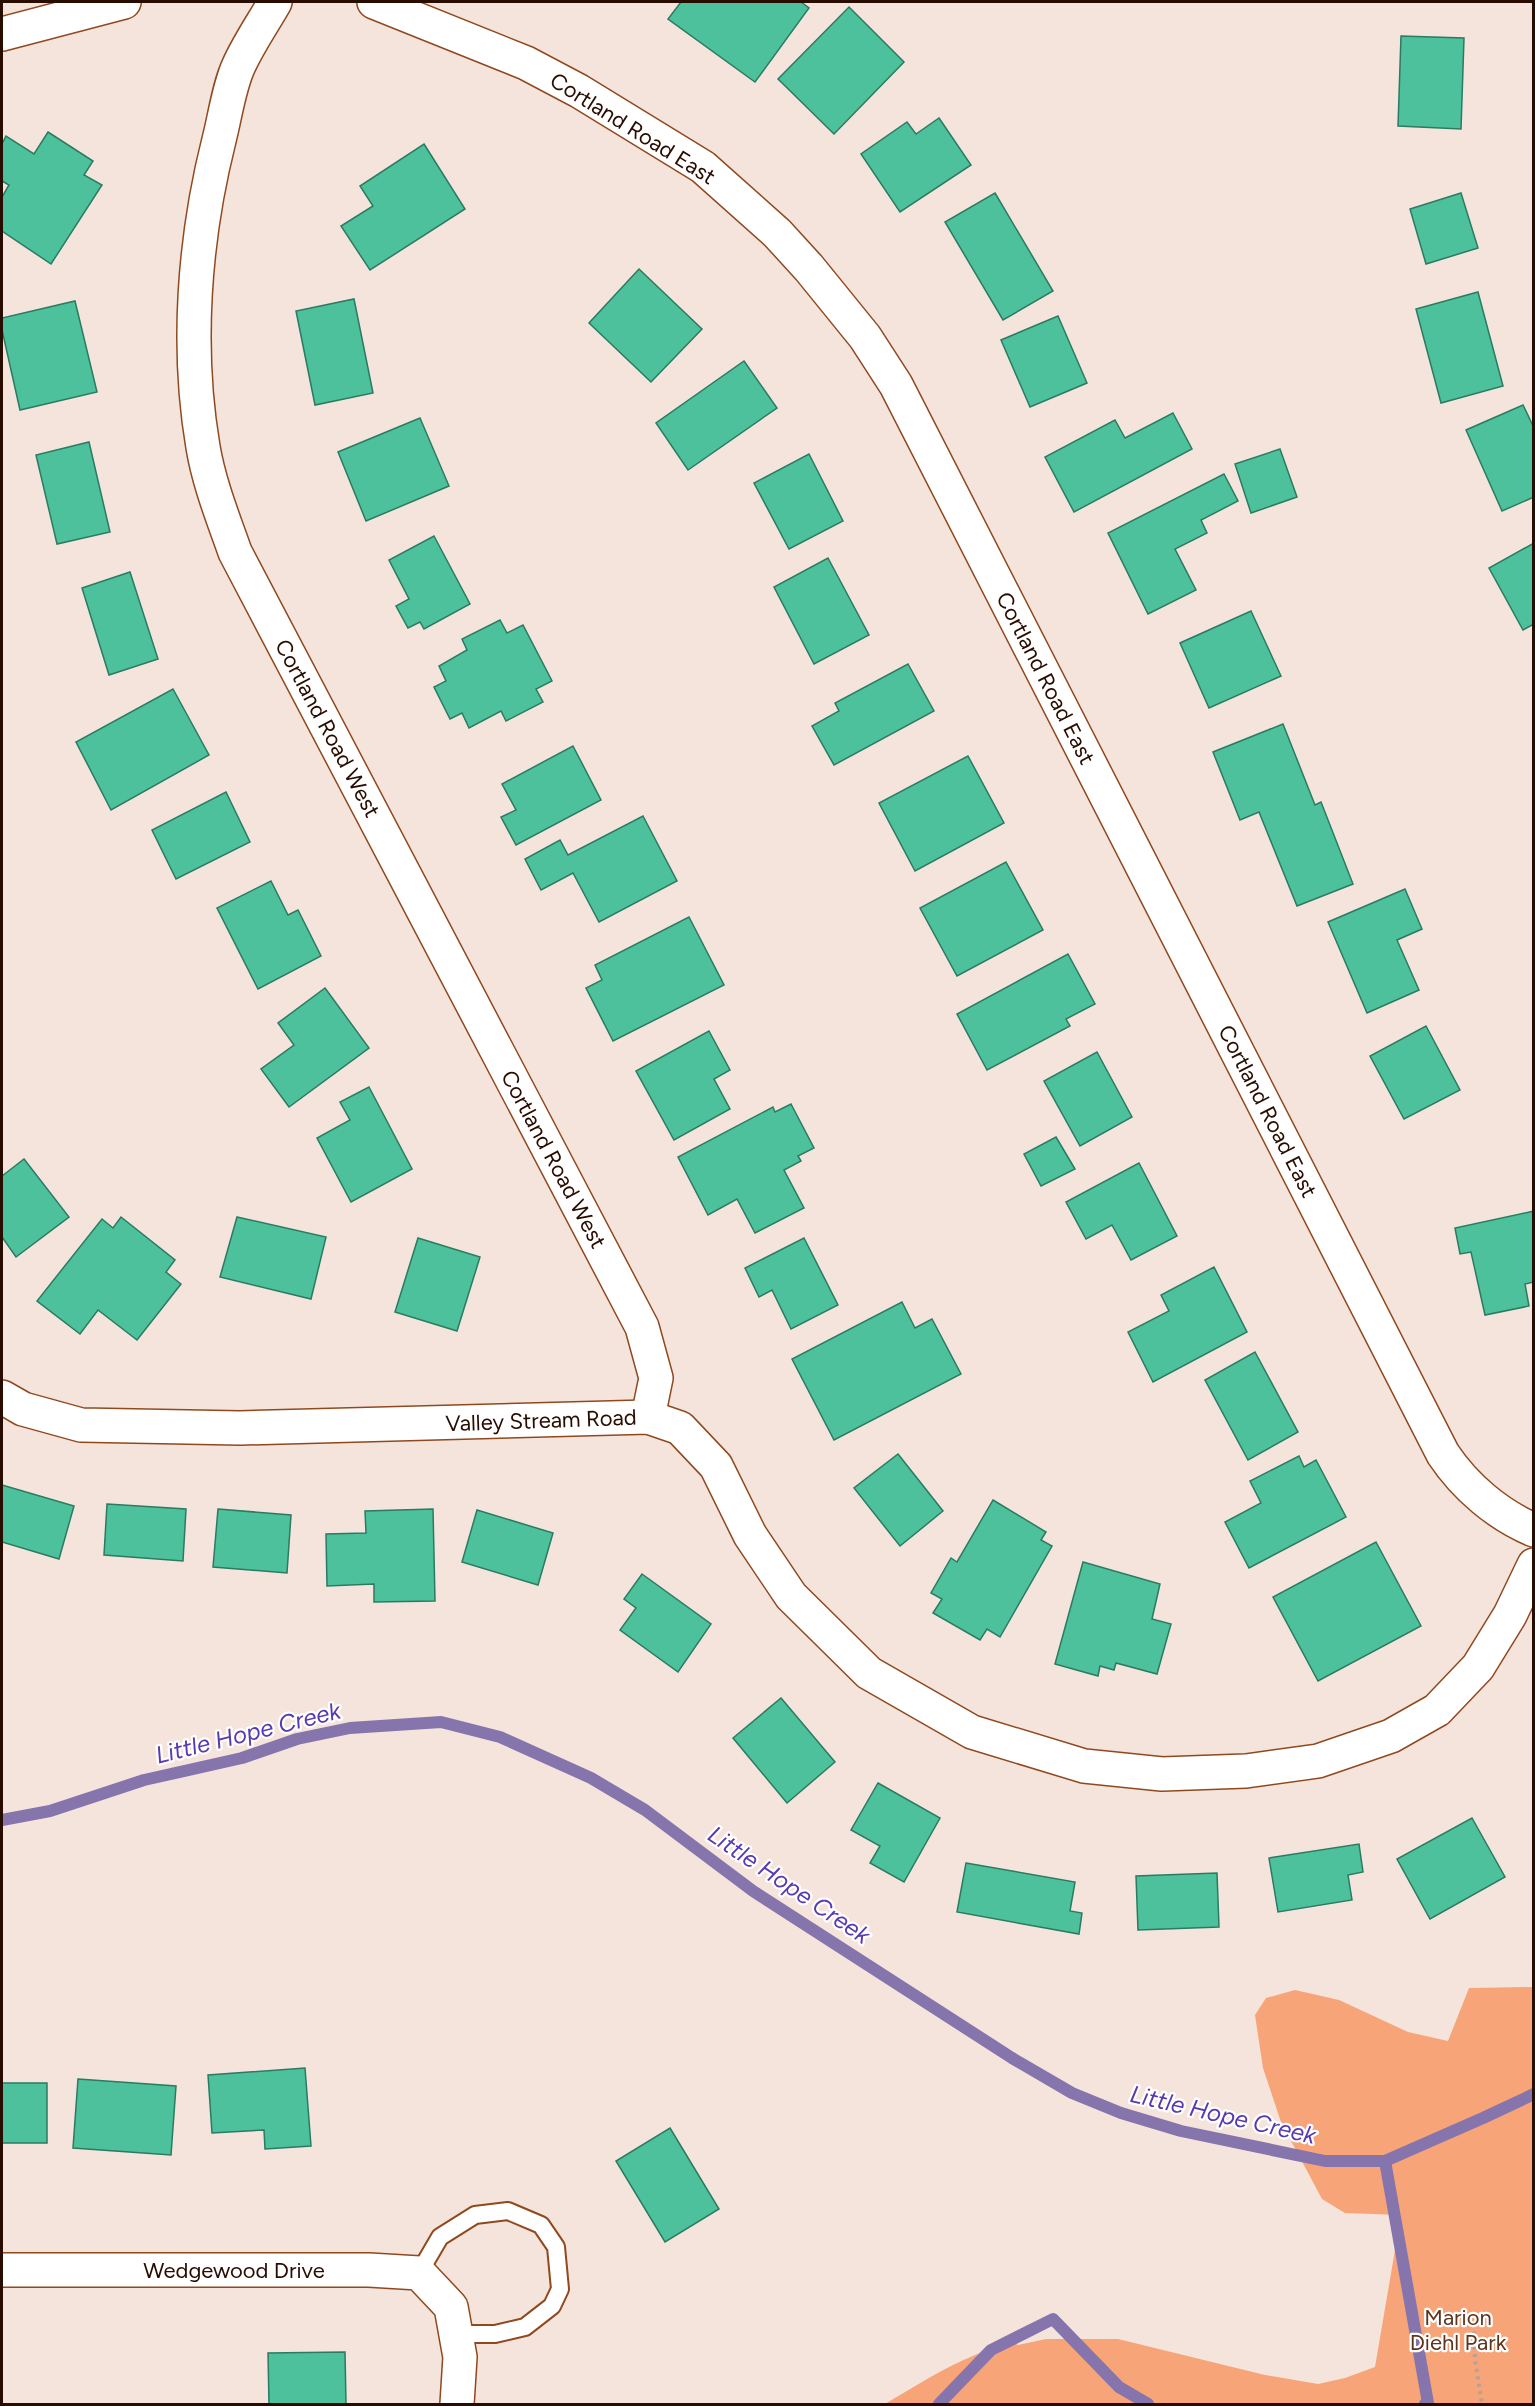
<svg xmlns="http://www.w3.org/2000/svg" width="1535" height="2406" font-family="Figtree,sans-serif">
	<rect width="100%" height="100%" fill="#f5e4db"/>
	<path fill="#f6a478" d="M 1533,1987 L 1533,2404 L 885,2404 C 914,2387 943,2368 975,2355 C 987,2349 1003,2352 1014,2343 L 1018,2345 L 1046,2339 L 1118,2339 L 1265,2375 L 1318,2384 L 1345,2378 L 1375,2367 L 1401,2215 L 1345,2213 L 1322,2199 L 1281,2122 L 1263,2068 L 1255,2015 L 1266,1998 L 1295,1990 L 1339,2000 L 1408,2032 L 1448,2041 L 1469,1988 Z"/>
	<g fill="none" stroke-linecap="round" stroke-linejoin="round">
		<g stroke="#8575ac" stroke-width="12">
			<polyline points="2,1820 50,1811 144,1780 242,1758 297,1739 350,1728 441,1722 500,1737 591,1778 645,1810 753,1891 1012,2058 1072,2093 1121,2113 1181,2131 1325,2161 1385,2161 1483,2118 1534,2094"/>
			<polyline points="1385,2161 1428,2403 1425,2404"/>
			<polyline points="939,2404 991,2350 1053,2319 1119,2387 1148,2404"/>
		</g>
	</g>
	<g fill="#4cc19c" stroke="#2a7b62" stroke-width="1.5">
		<polygon points="681,2 801,2 809,8 755,82 668,19"/>
		<polygon points="849,7 904,62 834,134 778,79"/>
		<polygon points="1401,36 1464,38 1461,129 1398,126"/>
		<polygon points="939,118 971,165 900,212 861,154 907,122 916,134"/>
		<polygon points="48,132 93,161 84,175 102,185 51,264 2,231 2,197 9,185 2,181 2,144 6,136 34,154"/>
		<polygon points="424,144 465,209 370,270 341,226 373,206 360,186"/>
		<polygon points="995,193 1053,291 1003,320 945,222"/>
		<polygon points="1461,193 1478,248 1426,264 1410,209"/>
		<polygon points="639,269 702,329 651,382 589,323"/>
		<polygon points="1478,292 1503,386 1441,403 1416,309"/>
		<polygon points="354,299 373,393 315,405 296,311"/>
		<polygon points="75,301 97,392 20,410 2,330 2,318"/>
		<polygon points="1058,316 1087,383 1030,407 1001,340"/>
		<polygon points="744,361 777,408 688,470 656,423"/>
		<polygon points="1523,405 1534,428 1534,497 1502,511 1466,430"/>
		<polygon points="1173,413 1192,449 1074,512 1045,457 1115,420 1125,438"/>
		<polygon points="420,418 449,486 366,521 338,452"/>
		<polygon points="89,442 110,532 57,544 36,455"/>
		<polygon points="1280,449 1297,497 1251,513 1235,464"/>
		<polygon points="809,454 843,521 789,549 754,483"/>
		<polygon points="1224,474 1238,501 1201,520 1207,533 1175,549 1196,590 1148,614 1108,533"/>
		<polygon points="434,536 470,604 424,629 420,622 408,628 396,606 409,599 389,560"/>
		<polygon points="1534,543 1534,624 1523,630 1489,568"/>
		<polygon points="828,558 869,635 814,664 774,587"/>
		<polygon points="130,572 158,659 109,675 82,588"/>
		<polygon points="1251,611 1281,676 1209,708 1180,643"/>
		<polygon points="500,620 507,633 523,625 552,681 536,689 543,702 506,721 501,711 469,728 462,713 450,719 434,687 446,681 439,666 467,650 462,639"/>
		<polygon points="908,664 934,711 834,765 812,726 839,711 835,703"/>
		<polygon points="173,689 209,755 111,810 76,742"/>
		<polygon points="1283,724 1315,805 1321,802 1353,884 1297,906 1259,812 1240,820 1213,752"/>
		<polygon points="573,746 601,800 516,845 501,817 516,810 502,784"/>
		<polygon points="968,756 1004,823 915,871 879,803"/>
		<polygon points="226,792 250,842 176,879 152,830"/>
		<polygon points="643,816 677,881 599,922 573,873 541,890 525,859 560,840 568,855"/>
		<polygon points="1006,862 1043,930 957,976 920,908"/>
		<polygon points="271,881 288,915 298,910 321,956 258,989 217,908"/>
		<polygon points="1405,889 1422,929 1397,940 1419,990 1367,1013 1328,922"/>
		<polygon points="689,917 724,985 613,1041 586,988 602,980 595,965"/>
		<polygon points="1068,954 1095,1004 1066,1019 1070,1026 987,1070 957,1014"/>
		<polygon points="325,988 369,1048 289,1107 261,1069 294,1045 278,1023"/>
		<polygon points="1426,1026 1460,1090 1404,1119 1370,1056"/>
		<polygon points="709,1031 730,1070 714,1079 730,1109 674,1140 636,1071"/>
		<polygon points="1097,1052 1132,1117 1080,1146 1044,1081"/>
		<polygon points="369,1087 412,1169 351,1202 317,1138 350,1120 340,1102"/>
		<polygon points="791,1104 814,1148 798,1156 801,1161 784,1170 804,1208 755,1233 737,1199 708,1215 678,1157 773,1107 775,1112"/>
		<polygon points="1056,1137 1075,1169 1041,1186 1024,1154"/>
		<polygon points="24,1159 69,1217 16,1257 2,1237 2,1176"/>
		<polygon points="1139,1163 1177,1236 1131,1260 1112,1225 1086,1239 1066,1202"/>
		<polygon points="1534,1211 1534,1282 1525,1284 1529,1306 1485,1315 1471,1252 1460,1254 1455,1228"/>
		<polygon points="121,1217 175,1260 166,1272 181,1284 137,1340 98,1310 80,1334 37,1301 102,1219 113,1228"/>
		<polygon points="237,1217 326,1237 311,1299 220,1277"/>
		<polygon points="418,1238 480,1257 457,1331 395,1312"/>
		<polygon points="804,1238 838,1305 791,1329 772,1290 759,1297 745,1268"/>
		<polygon points="1214,1267 1247,1332 1153,1382 1128,1332 1169,1311 1161,1295"/>
		<polygon points="902,1302 915,1328 932,1319 961,1374 834,1440 792,1359"/>
		<polygon points="1255,1352 1298,1432 1248,1460 1205,1380"/>
		<polygon points="898,1454 943,1511 900,1546 854,1488"/>
		<polygon points="1299,1456 1304,1467 1316,1460 1346,1517 1249,1568 1225,1522 1261,1503 1250,1481"/>
		<polygon points="2,1485 74,1506 59,1559 2,1542"/>
		<polygon points="993,1500 1046,1532 1041,1540 1052,1546 1000,1637 987,1629 980,1640 933,1613 942,1599 931,1593 951,1558 957,1562"/>
		<polygon points="107,1504 186,1509 183,1561 104,1555"/>
		<polygon points="218,1509 291,1515 287,1573 213,1567"/>
		<polygon points="433,1509 435,1601 374,1602 374,1584 327,1586 326,1534 366,1533 365,1511"/>
		<polygon points="477,1510 553,1533 538,1585 462,1562"/>
		<polygon points="1376,1542 1421,1626 1318,1681 1273,1597"/>
		<polygon points="1083,1562 1160,1584 1152,1619 1171,1624 1157,1674 1116,1663 1114,1670 1100,1666 1098,1676 1055,1664"/>
		<polygon points="642,1574 711,1624 678,1672 620,1630 636,1608 624,1599"/>
		<polygon points="781,1698 835,1762 787,1803 733,1738"/>
		<polygon points="878,1783 940,1818 904,1882 870,1863 880,1846 851,1830"/>
		<polygon points="1472,1818 1505,1877 1430,1919 1397,1859"/>
		<polygon points="1359,1844 1363,1872 1348,1875 1352,1900 1278,1912 1269,1858"/>
		<polygon points="966,1863 1075,1882 1070,1911 1082,1913 1079,1934 957,1912"/>
		<polygon points="1217,1873 1219,1927 1138,1930 1136,1876"/>
		<polygon points="305,2068 311,2146 265,2149 264,2130 212,2133 208,2075"/>
		<polygon points="78,2079 176,2086 171,2155 73,2148"/>
		<rect x="2" y="2083" width="45" height="60"/>
		<polygon points="670,2128 719,2209 665,2242 616,2161"/>
		<polygon points="345,2352 346,2404 269,2404 268,2353"/>
	</g>
	<g fill="none" stroke-linecap="round" stroke-linejoin="round">
		<g stroke="#90491e" stroke-width="20">
			<polyline id="lane" points="419,2273 440,2237 475,2215 508,2211 541,2225 556,2247 560,2289 552,2306 525,2327 495,2334 456,2334"/>
		</g>
		<g stroke="#90491e" stroke-width="36">
			<g id="street">
				<path d="M 275,2 C 263,23 249,43 239,65 C 229,86 225,117 219,140 C 194,239 186,347 203,447 C 209,483 223,518 235,552 L 642,1327 L 656,1378 L 648,1417"/>
				<path d="M 374,2 L 526,63 L 579,91 L 703,167 L 777,233 L 809,268 L 865,337 L 896,385 L 1443,1454 C 1465,1487 1498,1515 1534,1530"/>
				<polyline points="2,34 124,2"/>
				<polyline points="2,1397 23,1409 81,1425 240,1428 648,1417 680,1428 716,1466 750,1535 791,1596 869,1673 972,1732 1084,1766 1162,1774 1246,1771 1318,1761 1391,1736 1437,1710 1478,1667 1510,1615 1534,1565"/>
				<polyline points="2,2270 369,2270 419,2273 451,2307 460,2357 457,2404"/>
			</g>
		</g>
		<polyline stroke="#b6a197" stroke-width="4" stroke-dasharray="3 4.5" stroke-linecap="butt" points="1474,2324 1475,2360 1482,2404"/>
		<use href="#lane" stroke="#fff" stroke-width="16"/>
		<use href="#street" stroke="#fff" stroke-width="33"/>
	</g>
	<g text-anchor="middle" stroke-width="4.5" stroke-linejoin="round" paint-order="stroke">
		<g font-size="22" fill="#290c00" stroke="#fff">
			<text transform="translate(633 128) rotate(32)" y="8">Cortland Road East</text>
			<text transform="translate(1046 678) rotate(63)" y="8">Cortland Road East</text>
			<text transform="translate(328 728) rotate(62)" y="8">Cortland Road West</text>
			<text transform="translate(1268 1111) rotate(63)" y="8">Cortland Road East</text>
			<text transform="translate(554 1159) rotate(62)" y="8">Cortland Road West</text>
			<text transform="translate(541 1420) rotate(-2)" y="8">Valley Stream Road</text>
			<text x="234" y="2278">Wedgewood Drive</text>
		</g>
		<g font-size="22" fill="#5f341c" stroke="#fff">
			<text x="1458" y="2325">Marion<tspan x="1458" dy="25">Diehl Park</tspan></text>
		</g>
		<g font-size="24" font-style="italic" fill="#5739b1" stroke="#fff">
			<text transform="translate(248 1733) rotate(-14)" y="8">Little Hope Creek</text>
			<text transform="translate(789 1885) rotate(34)" y="8">Little Hope Creek</text>
			<text transform="translate(1223 2115) rotate(13)" y="8">Little Hope Creek</text>
		</g>
	</g>
	<rect width="1535" height="2406" fill="none" stroke="#290c00" stroke-width="6"/>
</svg>
